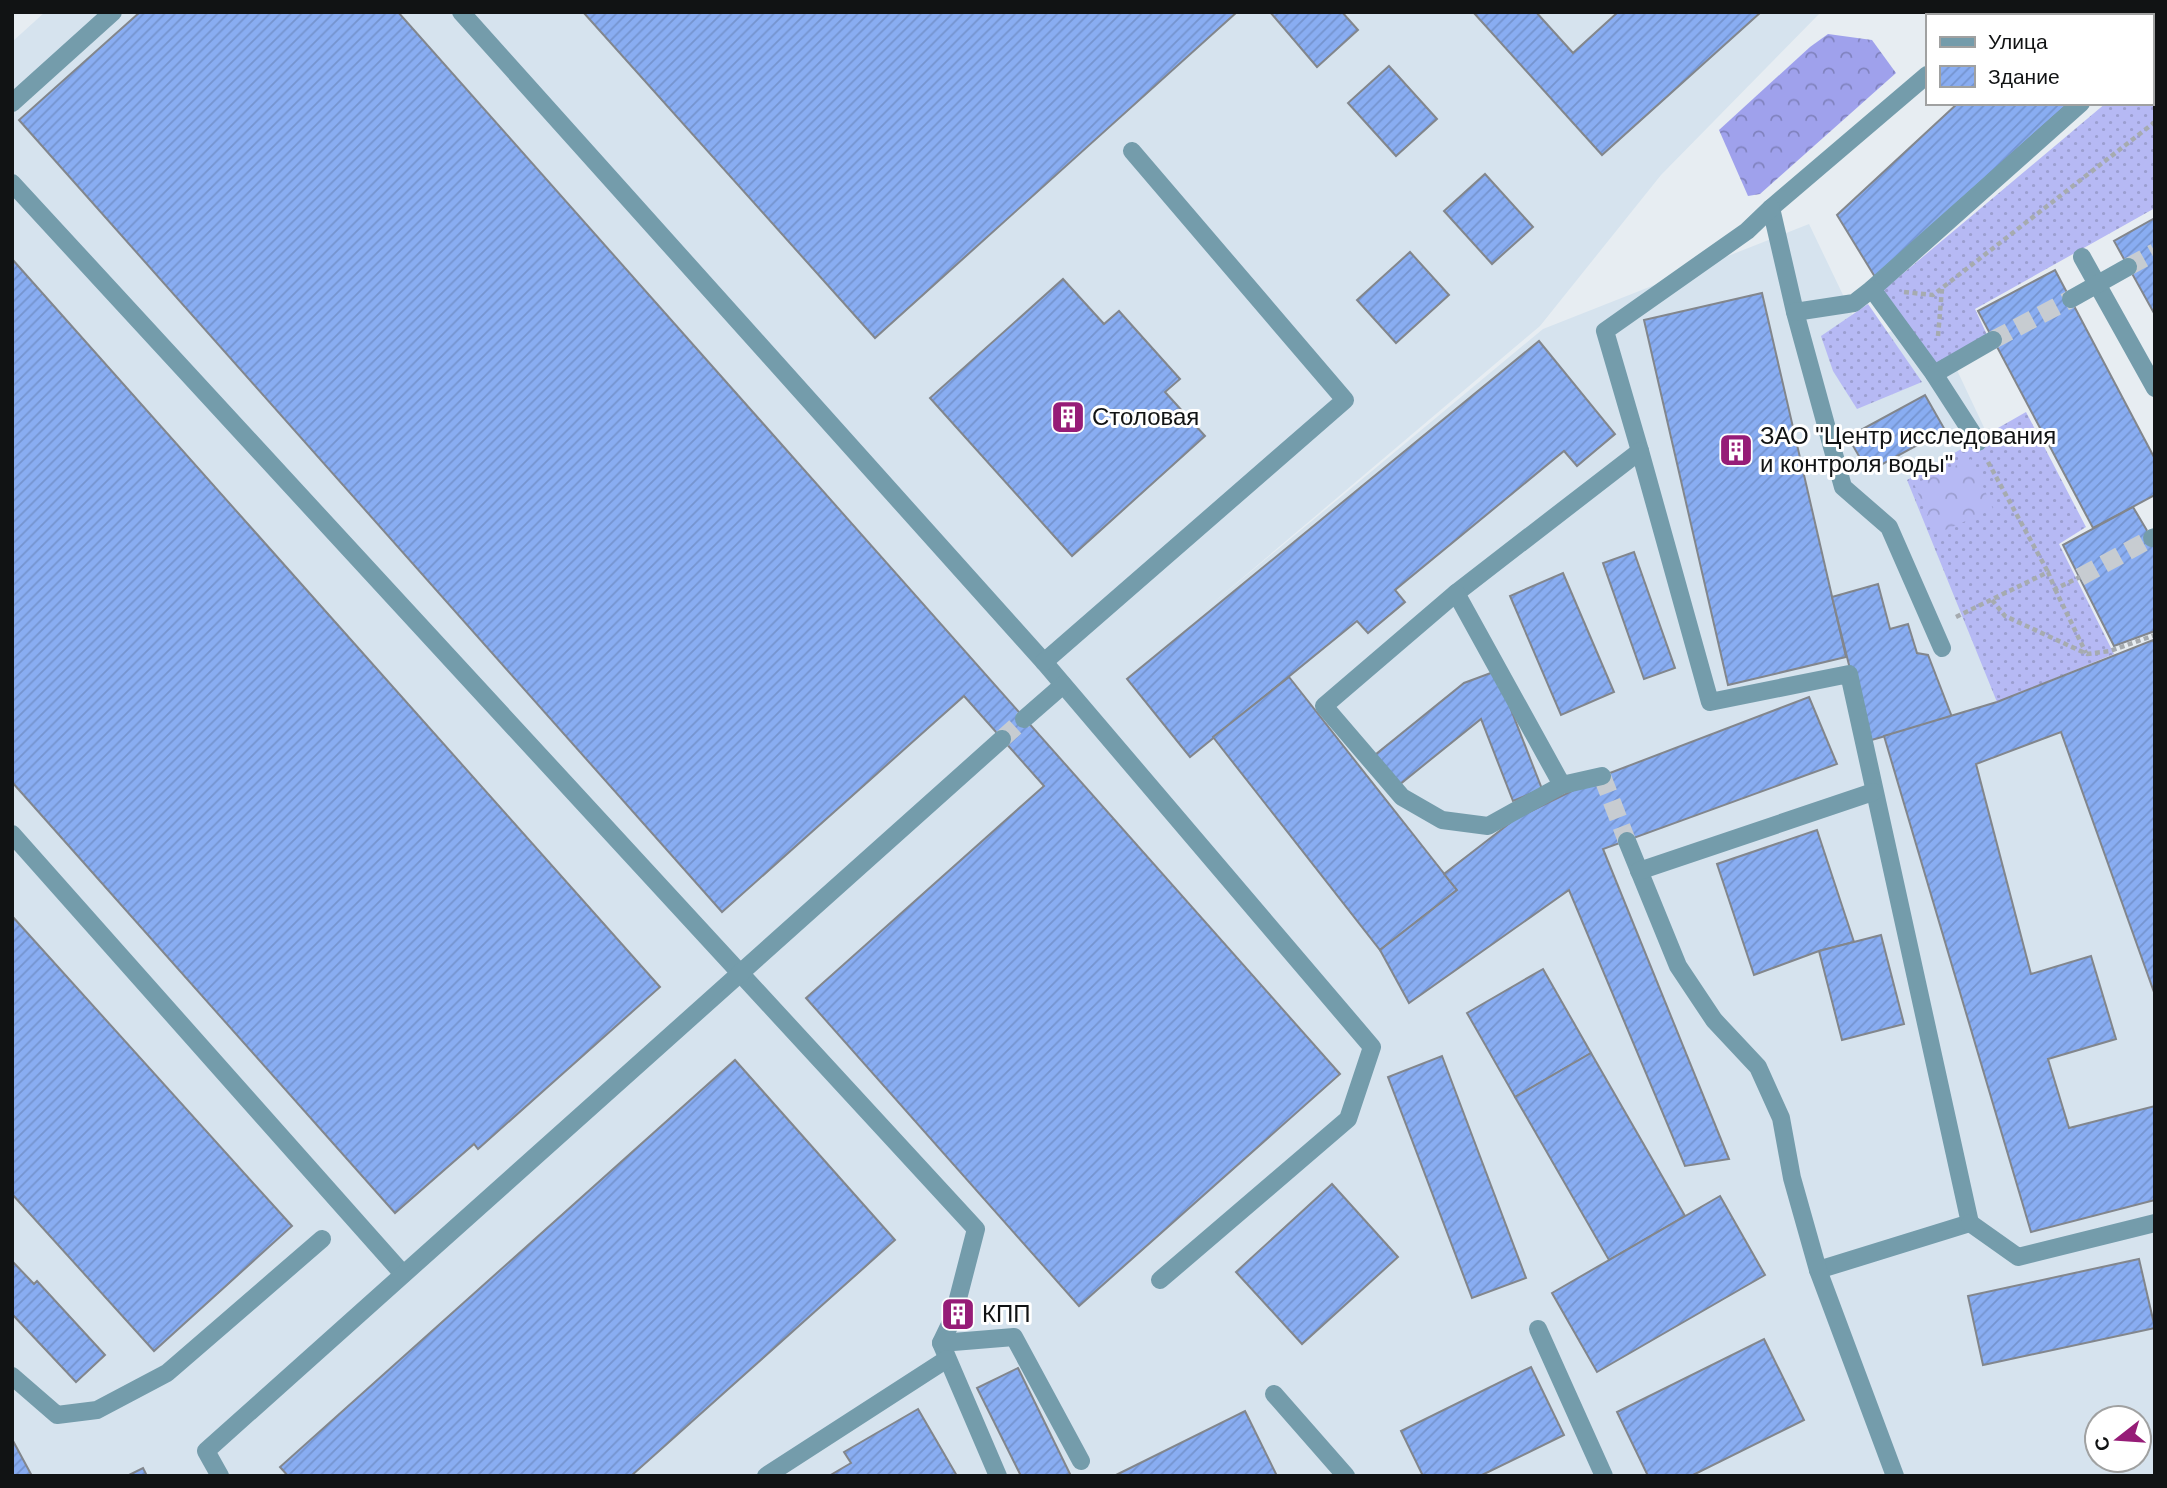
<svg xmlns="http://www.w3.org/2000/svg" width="2167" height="1488" font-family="Helvetica,sans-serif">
	<defs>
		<pattern id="grass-dots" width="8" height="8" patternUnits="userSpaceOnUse" patternTransform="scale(1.75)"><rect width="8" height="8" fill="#b6b9f4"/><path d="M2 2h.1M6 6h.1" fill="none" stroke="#9b9ed0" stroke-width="1.8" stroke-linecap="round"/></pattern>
		<pattern id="forest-crowns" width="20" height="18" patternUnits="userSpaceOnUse" patternTransform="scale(1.75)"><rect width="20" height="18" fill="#9fa1ec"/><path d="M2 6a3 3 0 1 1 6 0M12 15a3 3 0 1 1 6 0" fill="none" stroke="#8082be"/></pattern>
		<pattern id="park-crowns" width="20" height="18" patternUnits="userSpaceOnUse" patternTransform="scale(1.75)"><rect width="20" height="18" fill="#b6b9f4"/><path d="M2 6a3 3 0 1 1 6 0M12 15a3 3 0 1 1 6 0" fill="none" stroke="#9b9ed0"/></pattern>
		<pattern id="building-hatch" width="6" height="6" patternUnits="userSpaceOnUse" patternTransform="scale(1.75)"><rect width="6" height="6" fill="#89adf2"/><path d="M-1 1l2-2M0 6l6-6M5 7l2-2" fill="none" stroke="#7594cf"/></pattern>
	</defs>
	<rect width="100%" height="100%" fill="#e7edf2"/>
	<path fill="#d6e3ee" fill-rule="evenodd" d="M 45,12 L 1821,12 L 1661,175 L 1540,326 L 1201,613 L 1543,329 L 1809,224 L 1866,343 L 1930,313 L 2100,673 L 2155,655 L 2155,1476 L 12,1476 L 12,42 ZM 2097,1418 L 2139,1418 L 2139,1460 L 2097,1460 Z"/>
	<g fill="url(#grass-dots)">
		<polygon points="2151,96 2155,100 2155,208 1975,309 1988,337 1937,368 1881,292 2106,103 2151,103"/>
		<polygon points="1868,304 1922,382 1857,409 1833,371 1821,336"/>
		<polygon points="2026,412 2086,527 2059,544 2114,654 1997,702 1907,480"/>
	</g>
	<polygon fill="url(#forest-crowns)" points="1828,34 1872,40 1896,73 1760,194 1748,196 1719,130 1810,47"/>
	<polygon fill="url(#park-crowns)" points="1971,459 1993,509 1936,534 1914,484"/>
	<g fill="url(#building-hatch)" stroke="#82868c" stroke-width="2">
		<polygon points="140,12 398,12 1340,1074 1079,1306 806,998 1044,786 964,696 722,912 19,120"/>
		<polygon points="583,12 1237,12 875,338"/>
		<polygon points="1270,12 1342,12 1358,30 1317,67"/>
		<polygon points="1473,12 1536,12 1573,53 1618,12 1761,12 1602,155"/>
		<polygon points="2056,12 2070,12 2072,16 2052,16"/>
		<polygon points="2130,12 2148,12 2143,16 2132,16"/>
		<polygon points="1389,66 1437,119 1396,156 1348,103"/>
		<polygon points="1958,103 2069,103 1875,277 1837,215"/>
		<polygon points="1485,174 1533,227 1492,264 1444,211"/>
		<polygon points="2155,218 2155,315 2114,241"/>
		<polygon points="1410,252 1449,295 1396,343 1357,300"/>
		<polygon points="12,259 660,987 478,1149 474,1144 395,1213 12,782"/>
		<polygon points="2055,270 2155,459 2155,495 2093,528 1978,311"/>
		<polygon points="1063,279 1104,324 1119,311 1180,379 1165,392 1205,436 1072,556 930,398"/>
		<polygon points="1762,293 1846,657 1728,685 1644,320"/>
		<polygon points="1539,341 1615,434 1577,466 1564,451 1395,590 1405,602 1368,633 1357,621 1190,757 1127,679"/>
		<polygon points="1925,395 1945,430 1868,472 1848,437"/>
		<polygon points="2133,507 2155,544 2155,631 2114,646 2063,545"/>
		<polygon points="1634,552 1675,668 1644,679 1603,563"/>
		<polygon points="1563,573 1614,692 1561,715 1510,596"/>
		<polygon points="1878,584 1890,629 1908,624 1917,653 1928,655 1952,717 1868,741 1832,597"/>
		<polygon points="2153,640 2155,646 2155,995 2061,732 1976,764 2031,974 2091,956 2116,1039 2048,1059 2069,1128 2155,1106 2155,1200 2031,1232 1884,736 1997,702"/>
		<polygon points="1496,671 1542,789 1513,801 1481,719 1399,785 1375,755 1464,683"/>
		<polygon points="1289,677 1457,890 1380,950 1213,737"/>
		<polygon points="1809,697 1837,764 1603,849 1729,1159 1685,1166 1569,890 1409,1003 1380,950 1457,890 1444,874 1515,819 1602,776"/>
		<polygon points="1817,830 1854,942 1819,951 1754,975 1717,864"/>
		<polygon points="12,916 292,1226 154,1351 12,1194"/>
		<polygon points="1881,935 1904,1024 1842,1040 1819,951"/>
		<polygon points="1543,969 1591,1053 1515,1097 1467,1013"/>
		<polygon points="1591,1053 1685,1216 1609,1260 1515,1097"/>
		<polygon points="1442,1056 1526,1278 1472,1298 1388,1077"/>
		<polygon points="735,1060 895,1240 631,1476 288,1476 280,1467"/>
		<polygon points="1332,1184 1398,1257 1302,1344 1236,1272"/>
		<polygon points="1720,1196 1765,1275 1597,1372 1552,1293"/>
		<polygon points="2139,1259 2155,1328 1983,1365 1968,1296"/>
		<polygon points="12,1261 34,1284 37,1281 105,1355 76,1382 12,1314"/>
		<polygon points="1764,1339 1804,1420 1691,1476 1648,1476 1617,1412"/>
		<polygon points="1531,1367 1564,1435 1480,1476 1423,1476 1401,1431"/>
		<polygon points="1018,1368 1071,1476 1021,1476 977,1388"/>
		<polygon points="918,1409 957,1476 829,1476 851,1463 844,1452"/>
		<polygon points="1245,1411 1277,1476 1114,1476"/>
		<polygon points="12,1439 32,1476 12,1476"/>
		<polygon points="143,1468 147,1476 127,1476"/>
	</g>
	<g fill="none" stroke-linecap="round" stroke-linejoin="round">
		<g stroke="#c7ccd1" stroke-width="18" stroke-dasharray="18 9" stroke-linecap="butt">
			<polyline points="2128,267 2155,252"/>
			<polyline points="1993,340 2071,299"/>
			<polyline points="2080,577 2152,538"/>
			<polyline points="1002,739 1024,719"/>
			<polyline points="1602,776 1627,841"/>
		</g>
		<g stroke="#a6abaf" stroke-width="4.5" stroke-dasharray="5 3.5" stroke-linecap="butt">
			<polyline points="1904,292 1933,295 2155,122"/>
			<polyline points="1938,336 1942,289"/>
			<polyline points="1988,462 2048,572"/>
			<polyline points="2055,589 2086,653"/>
			<polyline points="1992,600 2005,616 2087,654 2110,651 2155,635"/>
			<polyline points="1956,617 2048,572 2055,589 2080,577"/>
		</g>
		<g stroke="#749cab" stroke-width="18">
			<polyline points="461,12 1044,662 1372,1047 1348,1119 1160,1280"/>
			<polyline points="2091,12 2094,16"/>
			<polyline points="1992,16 1996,12"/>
			<polyline points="2151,25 2155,23"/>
			<polyline points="1927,75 1771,208 1795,312 1843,487 1889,527 1942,648"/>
			<polyline points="2151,84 2155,88"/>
			<polyline points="12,103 113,12"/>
			<polyline points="12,183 976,1229 953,1318 941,1343 998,1476"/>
			<polyline points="2082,257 2155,388"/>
			<polyline points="1872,289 2081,103"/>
			<polyline points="2071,299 2128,267"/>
			<polyline points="1795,312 1854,303 1872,289 1934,374 1978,442"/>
			<polyline points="1934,374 1993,340"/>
			<polyline points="1640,451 1605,331 1747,231 1771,208"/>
			<polyline points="2152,538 2155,537"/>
			<polyline points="1456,593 1640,451 1710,702 1849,674 1970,1223 1818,1270"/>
			<polyline points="1044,662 1345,400 1132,151"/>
			<polyline points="1024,719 1063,685"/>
			<polyline points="1562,785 1488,826 1442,820 1402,797 1324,706 1456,593 1562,785 1602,776"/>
			<polyline points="12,834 403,1274"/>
			<polyline points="1627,841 1678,966 1714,1020 1758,1067 1781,1118 1792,1178 1818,1270 1895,1476"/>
			<polyline points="1639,871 1873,792"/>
			<polyline points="1970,1223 2018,1257 2155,1223"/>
			<polyline points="1538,1329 1604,1476"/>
			<polyline points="941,1343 1014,1337 1081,1461"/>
			<polyline points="12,1376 57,1415 97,1410 167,1373 322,1239"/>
			<polyline points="1274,1394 1346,1476"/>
			<polyline points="220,1476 206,1451 1002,739"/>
			<polyline points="766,1476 947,1359"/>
		</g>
	</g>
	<defs>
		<g id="building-square" transform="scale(1.75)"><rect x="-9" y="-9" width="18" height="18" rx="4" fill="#961c77" stroke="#fff"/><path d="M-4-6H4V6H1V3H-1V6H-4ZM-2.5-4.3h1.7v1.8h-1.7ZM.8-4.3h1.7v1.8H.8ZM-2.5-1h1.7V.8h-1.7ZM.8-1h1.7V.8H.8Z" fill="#fff"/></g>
	</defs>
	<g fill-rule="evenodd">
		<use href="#building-square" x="1068" y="417"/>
		<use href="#building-square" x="1736" y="450"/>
		<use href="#building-square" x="958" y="1314"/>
	</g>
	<g text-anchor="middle" stroke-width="6" stroke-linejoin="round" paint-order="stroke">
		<g font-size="24" fill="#111314" stroke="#fff" text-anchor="start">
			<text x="1092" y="425">Столовая</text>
			<text x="1760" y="444">ЗАО "Центр исследования<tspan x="1760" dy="28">и контроля воды"</tspan></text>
			<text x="982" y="1322">КПП</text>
		</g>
	</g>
	<rect width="2167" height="1488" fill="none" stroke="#111314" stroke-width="28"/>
	<rect x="1926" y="14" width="228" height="91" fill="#ffffff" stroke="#a0a1a1" stroke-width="2"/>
	<rect x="1940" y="37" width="35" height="10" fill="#749cab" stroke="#a0a1a1" stroke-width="2"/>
	<text x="1988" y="49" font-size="21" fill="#111314">Улица</text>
	<rect x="1940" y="66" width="35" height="21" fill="url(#building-hatch)" stroke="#a0a1a1" stroke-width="2"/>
	<text x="1988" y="84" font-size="21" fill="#111314">Здание</text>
	<g transform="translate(2118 1439) rotate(253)"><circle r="33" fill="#ffffff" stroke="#a0a1a1" stroke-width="2"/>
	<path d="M0-5L12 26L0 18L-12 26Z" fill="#961c77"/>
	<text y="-10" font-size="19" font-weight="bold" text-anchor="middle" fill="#111314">С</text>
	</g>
</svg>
